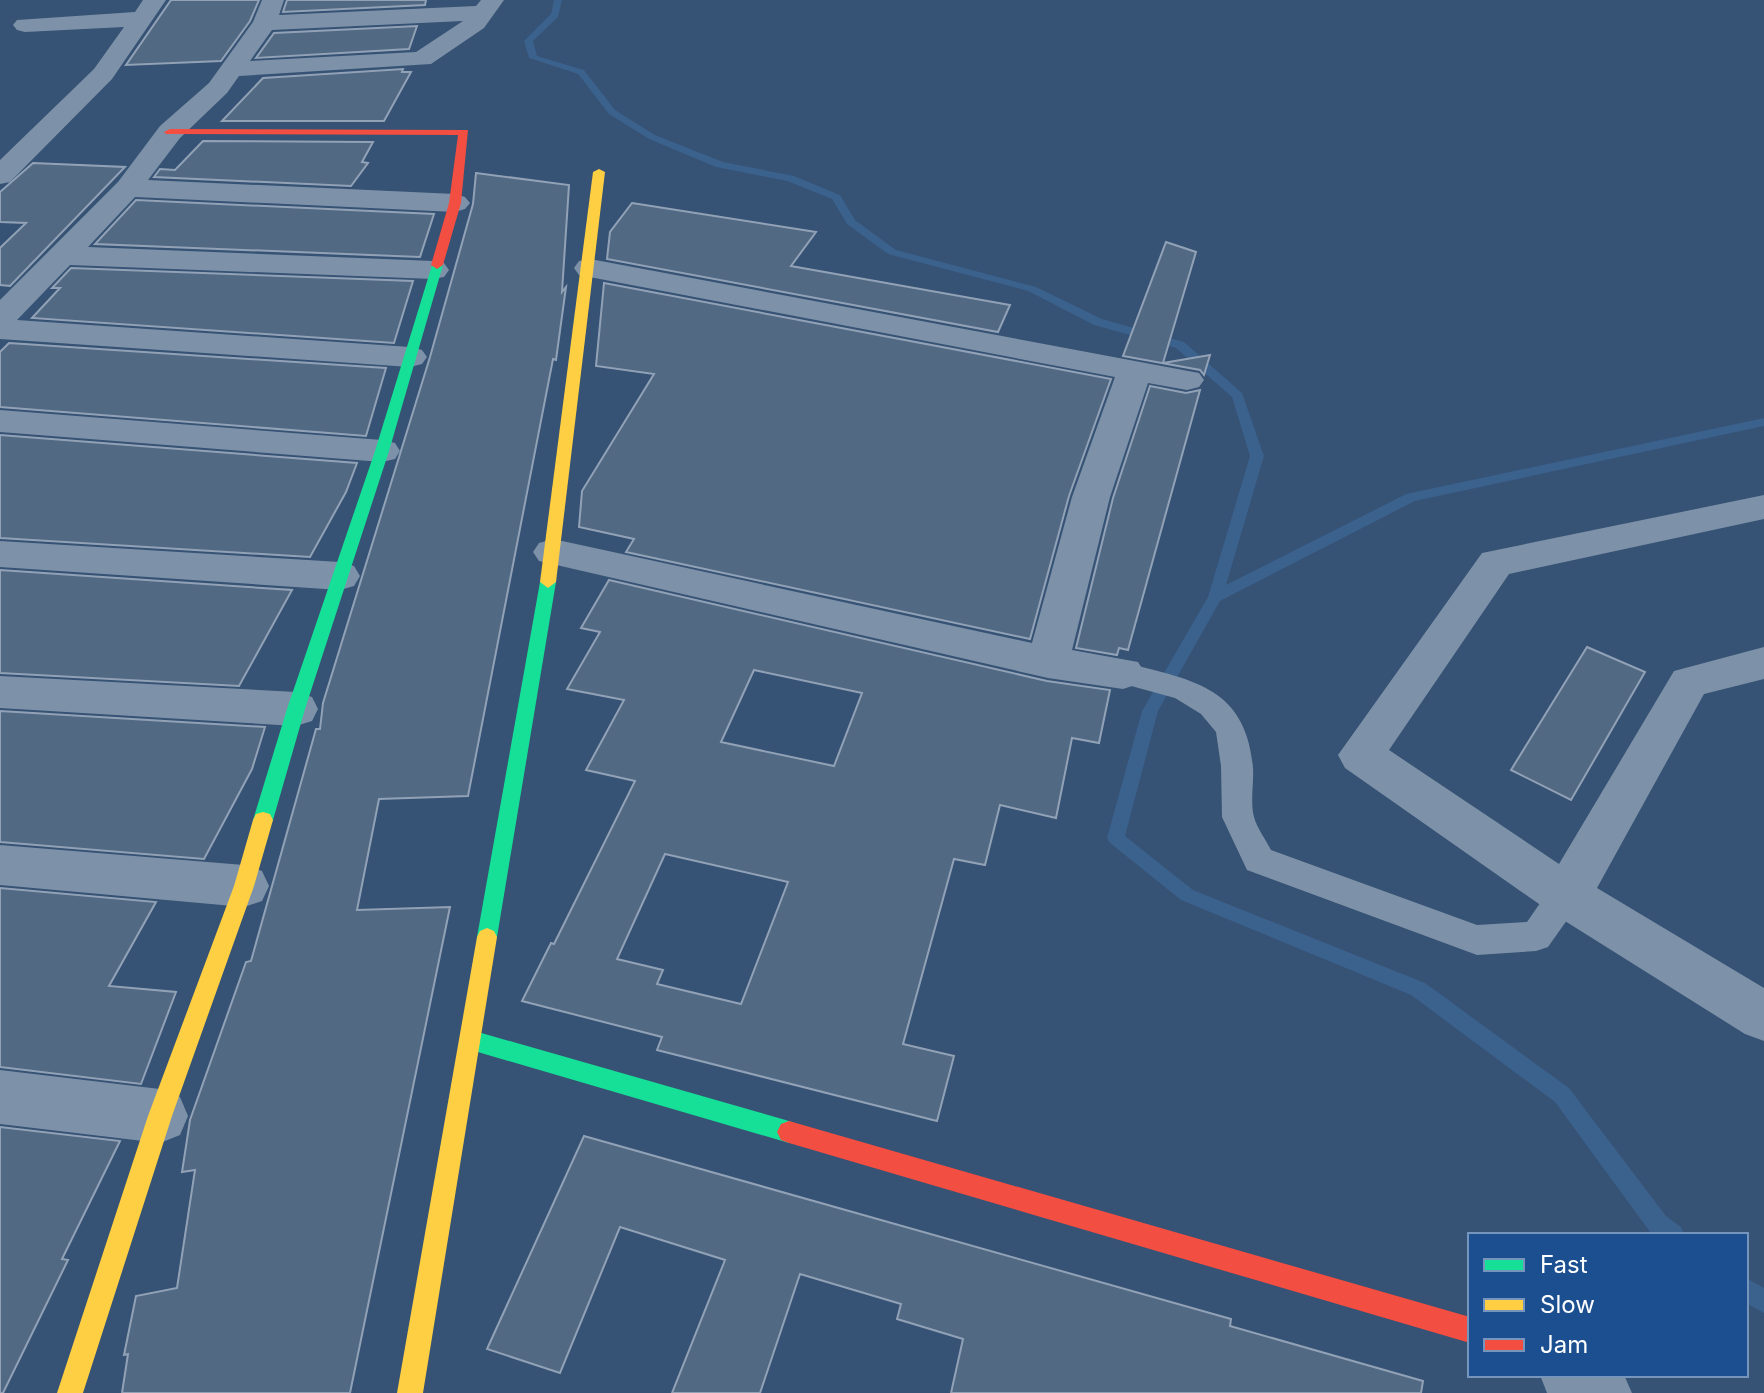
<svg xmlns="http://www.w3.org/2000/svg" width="1764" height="1393" font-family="Inter,sans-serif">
	<rect width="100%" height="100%" fill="#365274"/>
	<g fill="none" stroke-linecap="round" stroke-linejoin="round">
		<g fill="#3b618d" fill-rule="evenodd">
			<polygon points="554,0 562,0 558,17 533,41 537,56 584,70 615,110 655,135 723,162 794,176 840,195 855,220 896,250 1036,287 1102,319 1184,342 1242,393 1264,456 1226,585 1406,494 1764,418 1764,426 1415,501 1220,601 1158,711 1125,836 1193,890 1425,983 1569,1088 1666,1216 1681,1227 1684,1235 1655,1235 1650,1232 1555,1102 1411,995 1181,900 1110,843 1107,838 1142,711 1208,597 1250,456 1232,397 1176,348 1094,325 1028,291 888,254 847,224 832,199 787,181 716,167 649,139 609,114 578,74 529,58 524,41 551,14"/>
			<polygon points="1746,1278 1764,1288 1764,1313 1746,1303"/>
		</g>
	</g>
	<g fill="#526984" stroke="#92a2b6" stroke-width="2" fill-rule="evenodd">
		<polygon points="171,0 259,0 250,21 221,61 126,65"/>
		<polygon points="287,0 426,0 425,5 283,12"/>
		<polygon points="417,26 409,49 256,58 274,33"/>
		<polygon points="403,69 402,72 411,72 384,121 222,121 263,78"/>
		<polygon points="203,141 373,142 362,162 368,163 351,186 154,177 160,169 175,170"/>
		<polygon points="33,163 125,167 10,286 0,285 0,248 26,223 0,222 0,192"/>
		<polygon points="476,173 569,185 562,292 566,287 556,360 553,359 468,796 379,799 357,910 450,907 350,1393 122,1393 128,1354 124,1355 136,1296 177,1288 195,1170 182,1172 190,1120 246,962 251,961 316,729 320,729 323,703 430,357 473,204"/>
		<polygon points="136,200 434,214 420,257 95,244"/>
		<polygon points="632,203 816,232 791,266 1010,305 998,332 607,259 610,232"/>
		<polygon points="1166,242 1196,252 1163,363 1210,355 1204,375 1200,370 1123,356"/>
		<polygon points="71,268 413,281 394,343 32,318 60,288 52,288"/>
		<polygon points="604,283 1111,379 1069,496 1030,639 626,552 634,539 579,527 582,491 654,374 596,366"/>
		<polygon points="9,343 386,368 366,436 0,407 0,352"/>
		<polygon points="1150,386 1186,393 1200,390 1128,650 1119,648 1117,655 1076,648 1113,498"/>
		<polygon points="0,435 357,463 346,492 310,557 0,538"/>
		<polygon points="0,570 292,590 239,686 0,673"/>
		<path d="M 609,580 L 1047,681 L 1110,690 L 1099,743 L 1072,738 L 1056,818 L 1000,805 L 985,865 L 954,859 L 903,1044 L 954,1056 L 937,1121 L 657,1050 L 662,1037 L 522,1001 L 551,943 L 554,944 L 635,781 L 586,770 L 624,700 L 567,689 L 600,632 L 581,628 ZM 754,670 L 862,693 L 834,766 L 721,742 ZM 665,854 L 788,882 L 741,1004 L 657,984 L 663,970 L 617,959 Z"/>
		<polygon points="1587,647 1645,672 1571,800 1511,770"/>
		<polygon points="0,711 265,727 252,769 204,859 0,842"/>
		<polygon points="0,888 156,902 109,986 176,992 141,1084 0,1067"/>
		<polygon points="0,1127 120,1141 62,1259 68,1260 3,1393 0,1393"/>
		<polygon points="584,1136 1231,1319 1230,1326 1423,1381 1421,1393 951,1393 963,1339 897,1319 901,1304 800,1274 760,1393 672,1393 725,1260 620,1227 560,1373 487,1349"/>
	</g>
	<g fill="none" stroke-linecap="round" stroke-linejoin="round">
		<path fill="#7d92a8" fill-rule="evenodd" d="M 1123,662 C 1190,680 1246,685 1253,768 C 1254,783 1250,802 1254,817 C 1257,828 1266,840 1271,850 L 1477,925 L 1527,922 C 1541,903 1553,877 1579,886 L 1584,896 L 1548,947 L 1536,951 L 1477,955 L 1247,870 L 1222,817 L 1221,766 L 1216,732 L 1201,714 L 1175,698 L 1113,681 L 1108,673 L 1113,665 Z"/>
		<g fill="#7d92a8" fill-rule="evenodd">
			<polygon points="143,0 166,0 112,79 10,182 0,184 0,160 94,69 124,27 25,32 17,30 13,25 17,20 135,12"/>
			<path d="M 262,0 L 284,0 L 279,15 L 476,6 L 481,0 L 504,0 L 484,28 L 431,64 L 239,76 L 227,93 L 180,138 L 148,180 L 455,194 L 465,197 L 470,203 L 465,209 L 455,212 L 135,197 L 88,247 L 433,261 L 444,263 L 449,270 L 444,277 L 433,279 L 70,265 L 17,320 L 410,347 L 422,350 L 427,357 L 422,364 L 410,367 L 0,339 L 0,300 L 118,182 L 160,126 L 209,83 L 253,22 ZM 463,21 L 416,52 L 250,61 L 272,30 Z"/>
			<polygon points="590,259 1199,373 1204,380 1199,387 1187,390 1148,383 1110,497 1072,650 1138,662 1145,673 1138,684 1123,689 1048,678 539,561 533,552 539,543 553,539 1032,643 1072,497 1115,377 579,275 574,268 579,261"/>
			<polygon points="0,410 382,440 395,443 400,451 395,459 382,462 0,432"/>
			<polygon points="1764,495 1764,519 1509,574 1389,750 1559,864 1674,671 1764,647 1764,679 1704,694 1597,888 1764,988 1764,1041 1745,1034 1549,911 1345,768 1338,755 1482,553"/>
			<polygon points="0,541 340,562 354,566 360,576 354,586 340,590 0,567"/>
			<polygon points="0,676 296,692 312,697 318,709 312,721 296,726 0,708"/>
			<polygon points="0,845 244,865 262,871 269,886 262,901 244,907 0,885"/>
			<polygon points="0,1070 160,1089 180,1097 188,1116 180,1135 160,1143 0,1124"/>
			<polygon points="1540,1375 1624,1375 1632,1393 1547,1393"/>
		</g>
		<g fill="#16e098" fill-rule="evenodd">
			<polygon points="433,262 443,265 389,451 305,709 273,820 270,826 263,828 256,826 253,820 287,709 375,451"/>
			<polygon points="548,576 556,582 497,937 494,943 487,946 480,943 477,937 540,582"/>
			<polygon points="471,1030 789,1121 797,1124 801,1132 797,1140 789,1143 471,1050 463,1047 460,1040 463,1033"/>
		</g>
		<g fill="#ffcf43" fill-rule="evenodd">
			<polygon points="599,169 605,172 556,582 548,588 540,582 593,172"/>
			<polygon points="263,812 270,814 273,820 254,886 172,1116 83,1393 57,1393 148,1116 234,886 253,820 256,814"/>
			<polygon points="487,928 494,931 497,937 423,1393 397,1393 477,937 480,931"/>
		</g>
		<g fill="#f24e42" fill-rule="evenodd">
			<polygon points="170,129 468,130 461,203 443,265 437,269 431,265 449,203 458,135 166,134 164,132"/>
			<polygon points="789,1121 1470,1317 1470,1343 789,1143 781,1140 777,1132 781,1124"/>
		</g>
	</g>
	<rect x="1468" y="1233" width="280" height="144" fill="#1b4f8f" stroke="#7695bc" stroke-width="2"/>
	<rect x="1484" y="1259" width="40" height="12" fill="#16e098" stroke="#7695bc" stroke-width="2"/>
	<text x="1540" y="1273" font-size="24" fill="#ffffff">Fast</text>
	<rect x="1484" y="1299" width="40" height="12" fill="#ffcf43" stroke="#7695bc" stroke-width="2"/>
	<text x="1540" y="1313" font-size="24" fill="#ffffff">Slow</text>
	<rect x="1484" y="1339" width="40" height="12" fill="#f24e42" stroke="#7695bc" stroke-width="2"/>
	<text x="1540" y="1353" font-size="24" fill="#ffffff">Jam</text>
</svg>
